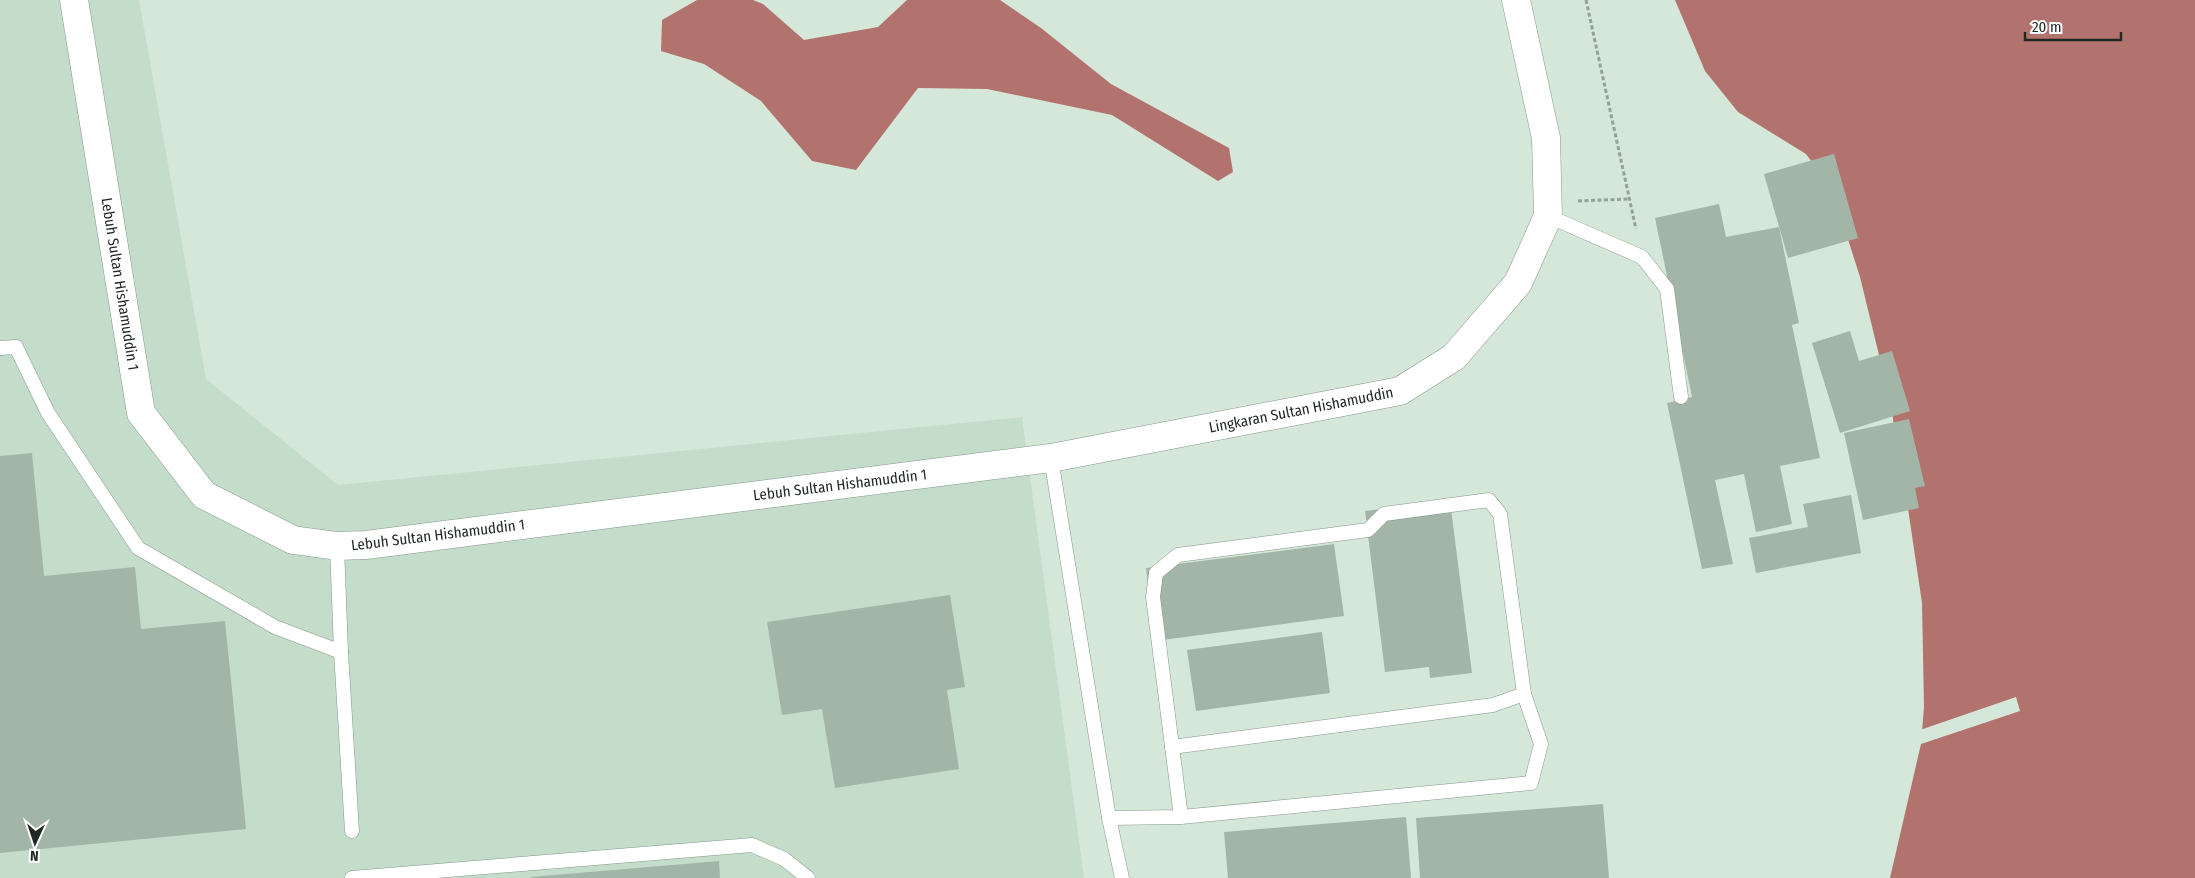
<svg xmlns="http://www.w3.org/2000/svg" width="2195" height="878" font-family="'Fira Sans Condensed',sans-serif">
	<rect width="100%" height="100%" fill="#d5e7d9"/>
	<polygon fill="#c3ddca" points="0,0 139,0 206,379 338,485 1022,417 1084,878 0,878"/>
	<g fill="#b2736e">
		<polygon points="697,0 753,0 763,4 804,40 878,27 907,0 1000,0 1041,28 1111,84 1229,148 1233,172 1218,181 1112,115 987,89 918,88 856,170 812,161 761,101 704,64 661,51 662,20"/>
		<polygon points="1675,0 2195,0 2195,878 1890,878 1921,744 1924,707 1922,603 1906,495 1889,396 1860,277 1832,189 1806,154 1738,112 1705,71"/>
	</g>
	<polygon fill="#d5e7d9" points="2016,697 2020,711 1918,745 1920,730"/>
	<g fill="#a3b5a7">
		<polygon points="1834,154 1858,238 1788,258 1764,174"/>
		<polygon points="1719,204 1726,237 1779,227 1799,323 1792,325 1820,458 1780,466 1792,524 1756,532 1744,474 1715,480 1733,564 1702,569 1667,403 1692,397 1655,218"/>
		<polygon points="1850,331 1859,361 1892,351 1910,411 1840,433 1812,343"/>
		<polygon points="1909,419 1925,486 1915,488 1919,508 1863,520 1844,433"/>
		<polygon points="32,453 44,576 135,567 141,629 225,621 246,829 0,853 0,456"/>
		<polygon points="1851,495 1861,553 1756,573 1749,538 1808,527 1803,504"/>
		<polygon points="1450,501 1472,673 1430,678 1429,667 1385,672 1365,511"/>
		<polygon points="1334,544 1344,616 1155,641 1146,568"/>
		<polygon points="950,595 965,687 947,690 959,769 835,788 822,709 782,715 767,622"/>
		<polygon points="1322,632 1330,693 1196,711 1187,650"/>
		<polygon points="1603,804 1609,878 1420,878 1416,818"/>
		<polygon points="1406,817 1411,878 1228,878 1224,832"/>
		<polygon points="719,861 720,878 531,878 531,877"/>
	</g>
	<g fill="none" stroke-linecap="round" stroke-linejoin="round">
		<g stroke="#86978b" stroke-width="15">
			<g id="service">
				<polyline points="1548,216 1642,257 1667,289 1681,397"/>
				<polyline points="0,348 16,347 48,413 138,548 275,627 341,652"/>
				<polyline points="1051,458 1109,818 1122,878"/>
				<polyline points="337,546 341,652 352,831"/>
				<polyline points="1172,747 1493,705 1524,694"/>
				<polyline points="1109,818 1181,817 1531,783 1541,744 1524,694 1500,514 1489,500 1384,514 1368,530 1178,555 1156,573 1153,597 1181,817"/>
				<polyline points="352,878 752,845 784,859 808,878"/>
			</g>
		</g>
		<g stroke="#86978b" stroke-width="29">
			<polyline id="tertiary" points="74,0 141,413 204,495 293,540 337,546 366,545 1051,458 1400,391 1454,357 1518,283 1548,216 1546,138 1516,0"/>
		</g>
		<g stroke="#94a197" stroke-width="3" stroke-dasharray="4 2.5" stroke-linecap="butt">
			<polyline points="1586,0 1636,229"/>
			<polyline points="1578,201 1630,199"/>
		</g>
		<use href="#service" stroke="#fff" stroke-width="14"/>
		<use href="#tertiary" stroke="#fff" stroke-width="28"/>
	</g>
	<g text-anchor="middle" stroke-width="4" stroke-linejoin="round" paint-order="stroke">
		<g font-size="15" fill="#222823" stroke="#fff">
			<text transform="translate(120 284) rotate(81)" y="5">Lebuh Sultan Hishamuddin 1</text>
			<text transform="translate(1301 410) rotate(-11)" y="5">Lingkaran Sultan Hishamuddin</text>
			<text transform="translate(840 485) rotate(-7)" y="5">Lebuh Sultan Hishamuddin 1</text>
			<text transform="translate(438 535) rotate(-7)" y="5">Lebuh Sultan Hishamuddin 1</text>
		</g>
	</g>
	<g transform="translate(35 843) rotate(183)" stroke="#ffffff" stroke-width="4" paint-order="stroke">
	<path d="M0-4L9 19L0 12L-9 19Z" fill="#222823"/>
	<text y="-8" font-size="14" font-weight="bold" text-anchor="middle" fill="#222823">N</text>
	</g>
	<path d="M2025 32v8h96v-8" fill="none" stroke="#222823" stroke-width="2.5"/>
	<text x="2032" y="32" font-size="15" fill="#222823" stroke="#ffffff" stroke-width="4" paint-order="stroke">20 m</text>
</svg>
